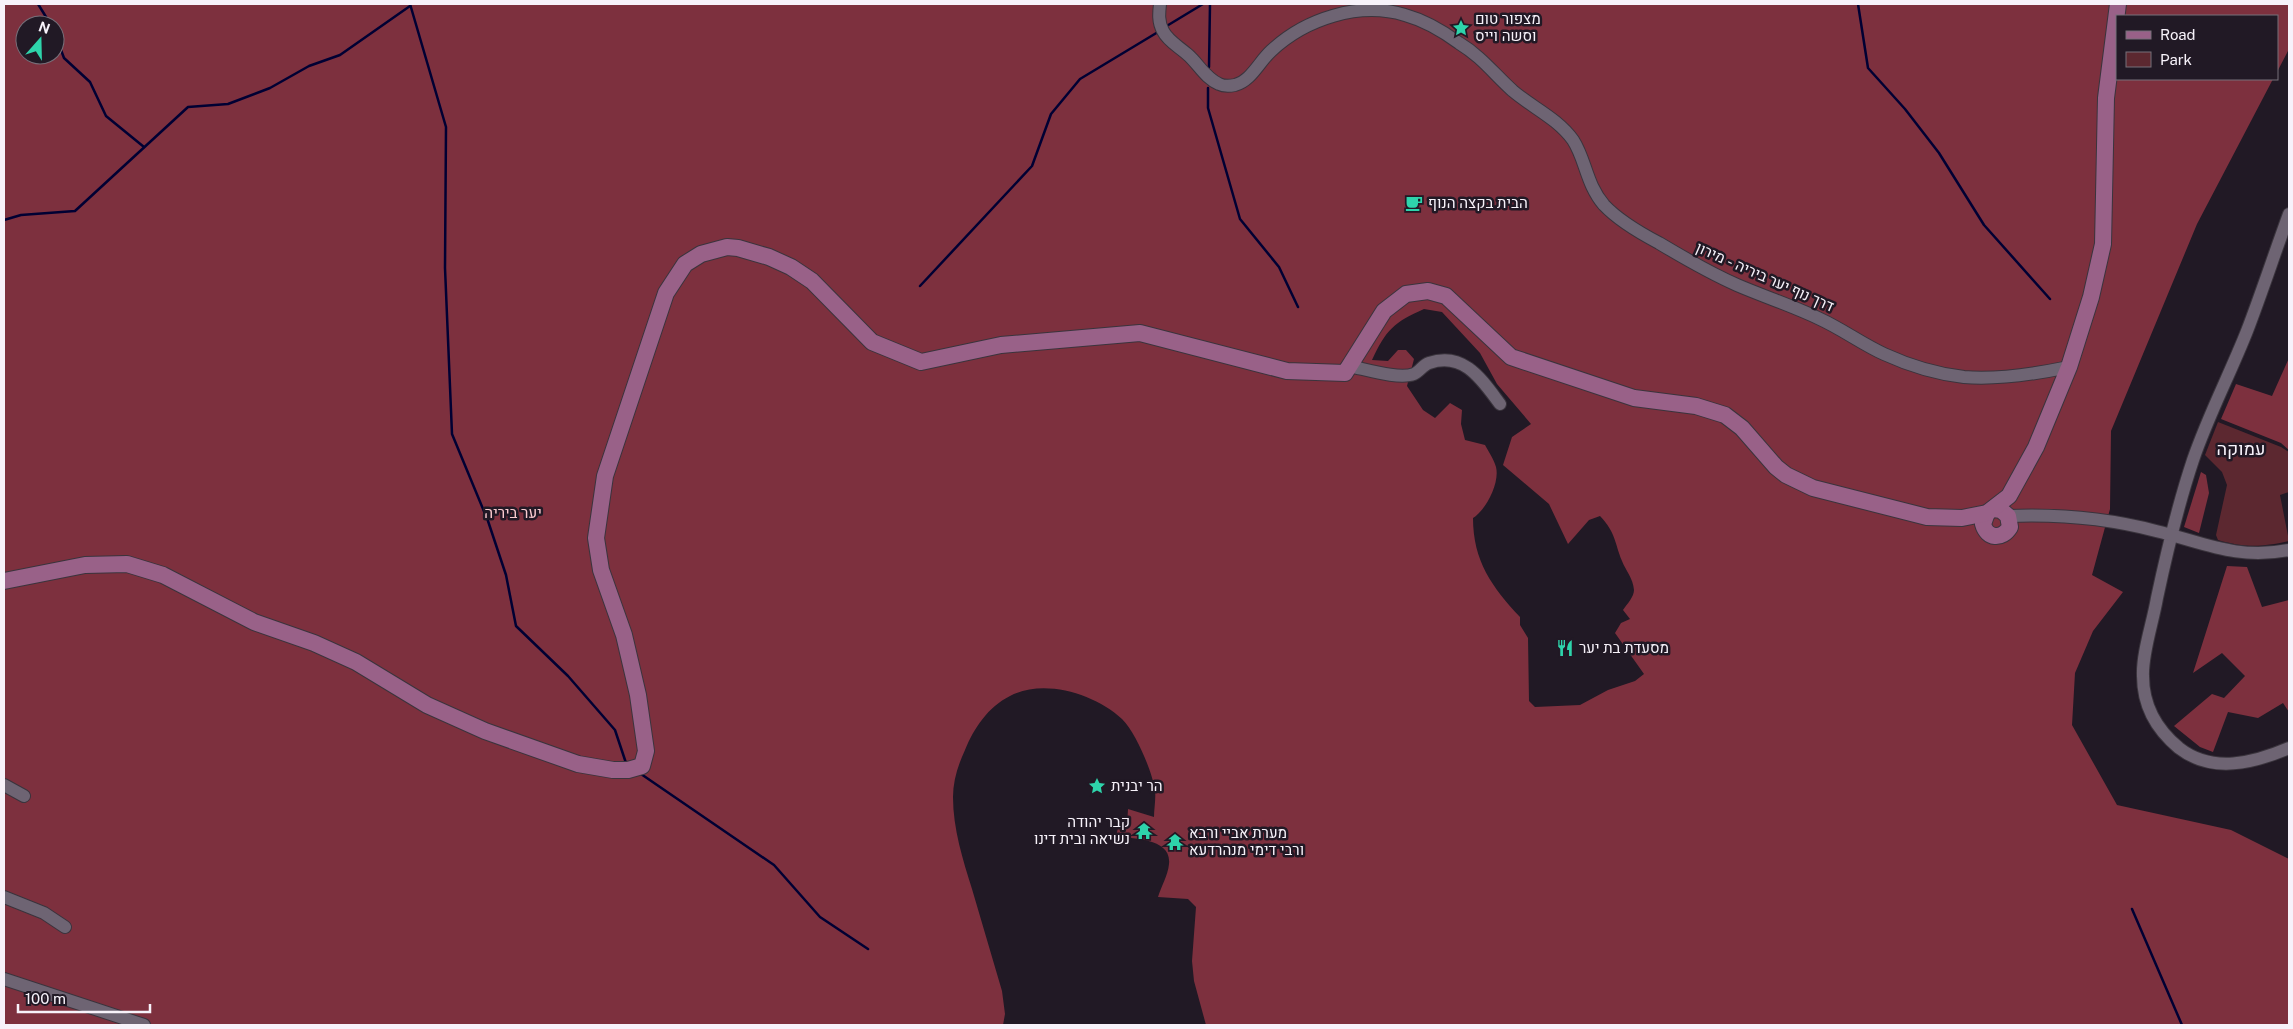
<svg xmlns="http://www.w3.org/2000/svg" width="2293" height="1029" font-family="'Public Sans',Heebo,sans-serif">
	<rect width="100%" height="100%" fill="#211925"/>
	<path fill="#5c2830" d="M 2218,422 L 2281,447 L 2289,452 L 2289,492 L 2280,495 L 2289,541 C 2262,547 2245,548 2218,540 L 2216,535 L 2227,485 L 2222,472 L 2205,455 Z"/>
	<g fill="#7d303e" fill-rule="evenodd">
		<path d="M 4,4 L 2289,4 L 2289,49 L 2277,72 L 2277,16 L 2117,16 L 2117,79 L 2273,79 L 2197,224 L 2111,431 L 2110,509 L 2092,575 L 2123,592 L 2093,631 L 2075,673 L 2072,725 L 2117,805 L 2231,830 L 2289,859 L 2289,1025 L 1206,1025 L 1194,981 L 1192,961 L 1196,907 L 1188,899 L 1158,897 C 1161,887 1168,875 1169,864 C 1172,838 1133,839 1116,836 L 1119,824 L 1127,826 L 1128,809 L 1154,817 C 1154,809 1156,799 1155,790 C 1152,771 1136,733 1122,719 C 1095,694 1044,678 1010,696 C 988,707 974,728 965,750 C 958,765 953,781 953,797 C 953,829 963,860 972,889 C 982,923 992,957 1002,991 L 1005,1014 L 1003,1025 L 4,1025 ZM 25,25 L 55,25 L 55,55 L 25,55 ZM 1424,309 L 1442,312 L 1480,353 L 1497,384 L 1531,424 L 1512,437 L 1503,465 L 1549,504 L 1568,544 L 1589,520 L 1600,516 C 1616,533 1614,541 1622,561 C 1626,571 1633,578 1634,590 C 1634,597 1627,604 1623,610 L 1630,619 L 1621,623 L 1615,633 L 1644,674 L 1635,681 L 1608,690 L 1580,705 L 1535,707 L 1529,701 L 1528,638 L 1520,625 L 1520,617 C 1492,587 1473,561 1473,518 C 1486,510 1500,483 1496,467 C 1494,460 1489,452 1485,445 L 1465,440 L 1461,424 L 1462,410 L 1450,403 L 1435,418 L 1423,410 L 1407,386 L 1414,359 L 1406,350 L 1398,350 L 1388,361 L 1372,360 C 1386,330 1394,322 1424,309 Z"/>
		<polygon points="2289,358 2289,450 2281,443 2221,419 2236,384 2272,396"/>
		<polygon points="2201,472 2206,475 2209,493 2199,533 2184,527"/>
		<polygon points="2227,566 2247,567 2262,607 2289,600 2289,712 2283,703 2258,718 2228,712 2213,752 2200,747 2174,726 2212,694 2224,698 2245,676 2222,653 2193,673"/>
	</g>
	<g fill="none" stroke-linecap="round" stroke-linejoin="round">
		<g stroke="#003" stroke-width="2.5">
			<polyline points="38,4 51,25"/>
			<polyline points="410,4 446,127 445,268 452,434 488,521 506,575 516,626 568,676 615,730 626,763"/>
			<polyline points="1858,4 1868,68 1905,109 1939,153 1984,225 2050,299"/>
			<polyline points="1165,27 1203,4"/>
			<polyline points="55,34 64,58 90,82 106,116 144,147"/>
			<polyline points="1209,67 1210,4"/>
			<polyline points="1208,88 1208,108 1240,219 1279,267 1298,307"/>
			<polyline points="4,220 21,215 75,211 188,107 228,104 270,88 309,66 340,55 410,6"/>
			<polyline points="920,286 1032,166 1051,114 1080,79 1158,32"/>
			<polyline points="641,774 774,865 820,917 868,949"/>
			<polyline points="2132,909 2182,1025"/>
		</g>
		<g stroke="#3a343d" stroke-width="14">
			<g id="minor">
				<path d="M 1160,4 C 1159,13 1158,22 1163,31 C 1168,41 1178,46 1187,54 C 1198,63 1205,78 1219,84 C 1223,86 1230,86 1235,85 C 1251,81 1259,62 1271,51 C 1305,19 1359,1 1405,15 C 1423,20 1444,32 1459,43 C 1482,57 1494,74 1513,91 C 1533,108 1557,118 1573,140 C 1586,160 1586,184 1604,205 C 1619,221 1640,233 1659,243 C 1684,258 1710,273 1737,285 C 1765,297 1793,306 1820,319 C 1842,329 1862,344 1884,354 C 1908,365 1937,374 1964,377 C 1998,380 2035,374 2069,367"/>
				<path d="M 2289,214 C 2275,252 2262,292 2247,331 C 2230,374 2208,416 2193,460 C 2178,505 2167,551 2157,598 C 2153,622 2142,653 2143,676 C 2143,706 2156,729 2179,748 C 2212,774 2254,763 2289,748"/>
				<path d="M 1349,366 C 1365,369 1399,380 1414,374 C 1419,372 1423,365 1429,363 C 1464,351 1482,380 1500,404"/>
				<path d="M 2008,516 C 2059,514 2107,518 2156,531 C 2205,543 2237,560 2289,550"/>
				<polyline points="4,785 24,796"/>
				<polyline points="4,897 44,913 65,927"/>
				<polyline points="4,979 144,1025"/>
			</g>
		</g>
		<g stroke="#3a343d" stroke-width="18">
			<g id="major">
				<path d="M 1987,513 L 1983,524 C 1987,539 2002,540 2010,527 L 2008,516 L 2001,510 L 1994,509"/>
				<polyline points="4,581 85,565 127,564 163,575 254,622 314,643 356,662 427,705 485,731 578,764 613,770 628,770 642,766 646,751 638,695 624,635 601,570 596,538 605,476 666,293 685,264 701,254 727,247 738,248 769,257 791,267 812,281 872,342 921,362 1001,345 1140,333 1287,371 1345,373 1384,311 1406,294 1428,291 1446,296 1511,357 1634,398 1696,406 1725,415 1742,428 1776,467 1786,475 1813,488 1927,517 1962,518 1987,513 2009,496 2036,447 2069,367 2091,297 2103,244 2106,98 2118,4"/>
			</g>
		</g>
		<use href="#minor" stroke="#6e6473" stroke-width="12"/>
		<use href="#major" stroke="#996188" stroke-width="16"/>
	</g>
	<defs>
		<g id="sight-bare" transform="scale(1.35)"><path d="M0-6L1.8-2.2L6-1.7L2.9 1.2L3.7 5.4L0 3.3L-3.7 5.4L-2.9 1.2L-6-1.7L-1.8-2.2Z" fill="#2ed4ab" stroke="#211925" stroke-width="2.5" paint-order="stroke"/></g>
		<g id="cafe-bare" transform="scale(1.35)"><path d="M-5.5-4.5H6V0H3Q3 3.5 0 3.5H-2.5Q-5.5 3.5-5.5 0ZM3-3.2v2h1.7v-2ZM-6 4.5H4V6H-6Z" fill="#2ed4ab" stroke="#211925" stroke-width="2.5" paint-order="stroke"/></g>
		<g id="restaurant-bare" transform="scale(1.35)"><path d="M-5-6h1v4h1v-4h1v4h1v-4h1v5L-1.5 .5V6h-2V.5L-5-1ZM5-6V6H3V1.5H1.5Q1.5-4 5-6Z" fill="#2ed4ab" stroke="#211925" stroke-width="2.5" paint-order="stroke"/></g>
		<g id="temple-bare" transform="scale(1.35)"><path d="M0-6L5-2H3V0L6.5 2.5H4V6H1.5V3h-3V6H-4V2.5H-6.5L-3 0V-2H-5Z" fill="#2ed4ab" stroke="#211925" stroke-width="2.5" paint-order="stroke"/></g>
	</defs>
	<g fill-rule="evenodd">
		<use href="#sight-bare" x="1461" y="28"/>
		<use href="#cafe-bare" x="1414" y="203"/>
		<use href="#restaurant-bare" x="1565" y="648"/>
		<use href="#sight-bare" x="1097" y="786"/>
		<use href="#temple-bare" x="1144" y="831"/>
		<use href="#temple-bare" x="1175" y="842"/>
	</g>
	<g text-anchor="middle" stroke-width="5" stroke-linejoin="round" paint-order="stroke">
		<g font-size="15" fill="#f7f2fa" stroke="#211925" text-anchor="start">
			<text x="1475" y="24">מצפור טום<tspan x="1475" dy="17">וסשה וייס</tspan></text>
			<text x="1428" y="208">הבית בקצה הנוף</text>
			<text x="1579" y="653">מסעדת בת יער</text>
			<text x="1111" y="791">הר יבנית</text>
			<text x="1130" y="827" text-anchor="end">קבר יהודה<tspan x="1130" dy="17">נשיאה ובית דינו</tspan></text>
			<text x="1189" y="838">מערת אביי ורבא<tspan x="1189" dy="17">ורבי דימי מנהרדעא</tspan></text>
		</g>
		<g font-size="15" fill="#f7f2fa" stroke="#211925">
			<text transform="translate(1765 277) rotate(24)" y="5">דרך נוף יער ביריה - מירון</text>
		</g>
		<g font-size="15" fill="#fcccd1" stroke="#211925">
			<text x="513" y="518">יער ביריה</text>
		</g>
		<g font-size="18" fill="#f7f2fa" stroke="#211925">
			<text x="2241" y="455">עמוקה</text>
		</g>
	</g>
	<rect width="2293" height="1029" fill="none" stroke="#f7f2fa" stroke-width="10"/>
	<rect x="2116" y="15" width="162" height="65" fill="#211925" stroke="#77707a"/>
	<rect x="2126" y="31" width="25" height="8" fill="#996188" stroke="#77707a"/>
	<text x="2160" y="40" font-size="15" fill="#f7f2fa">Road</text>
	<rect x="2126" y="52" width="25" height="15" fill="#5c2830" stroke="#77707a"/>
	<text x="2160" y="65" font-size="15" fill="#f7f2fa">Park</text>
	<g transform="translate(40 40) rotate(20)"><circle r="24" fill="#211925" stroke="#77707a"/>
	<path d="M0-4L9 19L0 12L-9 19Z" fill="#2ed4ab"/>
	<text y="-8" font-size="14" font-weight="bold" text-anchor="middle" fill="#f7f2fa">N</text>
	</g>
	<path d="M18 1004v8h132v-8" fill="none" stroke="#f7f2fa" stroke-width="2.5"/>
	<text x="25" y="1004" font-size="15" fill="#f7f2fa" stroke="#211925" stroke-width="4" paint-order="stroke">100 m</text>
</svg>
